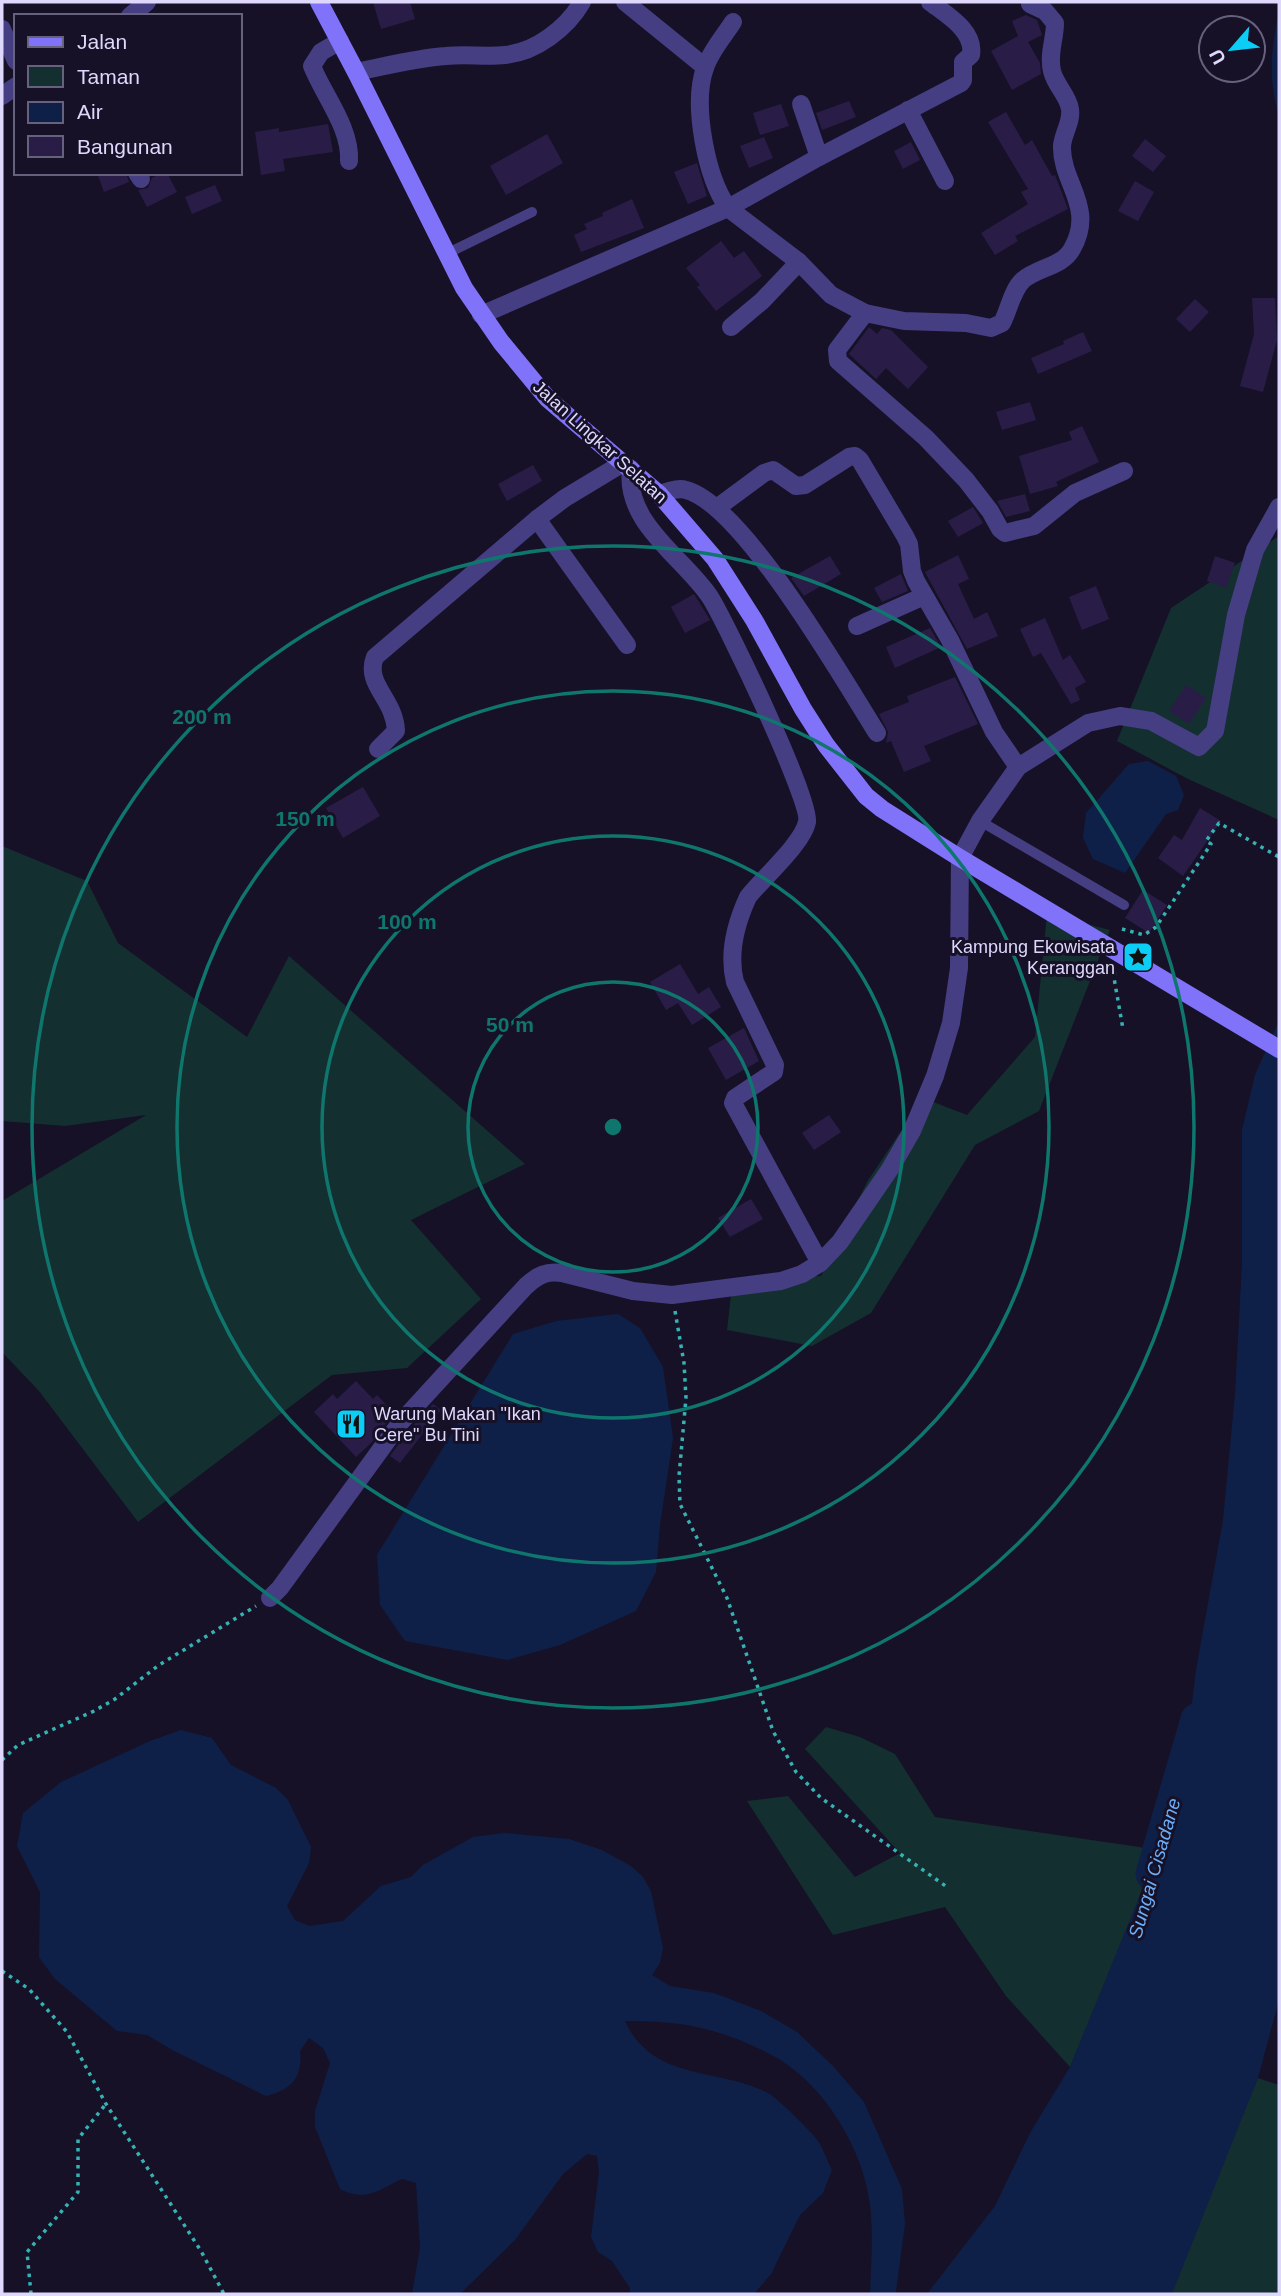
<svg xmlns="http://www.w3.org/2000/svg" width="1281" height="2296" font-family="Arial,sans-serif">
	<rect width="100%" height="100%" fill="#161127"/>
	<g fill="#142f30">
		<polygon points="1279,536 1279,820 1188,779 1117,741 1171,608"/>
		<polygon points="2,846 87,881 118,943 247,1037 289,956 525,1164 411,1220 481,1299 407,1368 332,1375 138,1522 39,1391 2,1352 2,1201 146,1115 65,1126 2,1121"/>
		<polygon points="1047,914 1110,930 1039,1111 975,1145 871,1313 812,1346 727,1330 733,1278 821,1276 867,1182 923,1098 967,1115 1035,1037"/>
		<polygon points="826,1727 860,1737 895,1754 935,1817 1160,1850 1070,2067 1006,1996 945,1907 833,1935 747,1801 788,1796 855,1877 900,1853 805,1749"/>
		<polygon points="1258,2078 1279,2085 1279,2294 1168,2294"/>
	</g>
	<g fill="#0f2048">
		<path d="M 1279,13 L 1279,115 C 1268,82 1271,46 1279,13 Z"/>
		<polygon points="1148,761 1176,776 1184,795 1178,810 1166,814 1125,873 1093,859 1083,838 1086,813 1129,764"/>
		<polygon points="1279,1021 1279,2000 1258,2078 1172,2294 927,2294 995,2206 1030,2133 1070,2067 1157,1853 1182,1784 1196,1670 1223,1520 1235,1394 1242,1264 1242,1130 1255,1075"/>
		<polygon points="618,1314 640,1328 663,1367 673,1438 660,1525 656,1572 636,1611 560,1645 507,1660 405,1641 380,1605 377,1555 513,1334 556,1321"/>
		<path d="M 181,1730 L 212,1738 L 231,1765 L 276,1788 L 288,1800 L 311,1847 L 309,1863 L 287,1906 L 295,1920 L 309,1926 L 343,1921 L 381,1886 L 411,1877 L 423,1865 L 473,1837 L 505,1833 L 569,1839 L 602,1850 L 631,1866 L 643,1877 L 651,1891 L 663,1948 L 660,1963 L 652,1975 L 670,1986 L 714,1993 L 761,2011 L 797,2032 L 833,2066 L 864,2102 L 902,2189 L 905,2224 L 896,2291 L 897,2294 L 870,2294 C 871,2268 873,2241 871,2214 C 867,2156 829,2090 779,2059 C 757,2046 729,2035 705,2029 C 679,2022 652,2021 625,2021 C 653,2082 717,2067 768,2093 C 776,2097 813,2133 818,2141 C 824,2150 827,2161 832,2170 L 823,2193 L 800,2215 L 771,2274 L 754,2294 L 630,2294 L 630,2288 L 612,2261 L 598,2252 L 591,2237 L 599,2173 L 597,2156 L 587,2154 L 563,2174 L 515,2240 L 460,2294 L 412,2294 L 420,2248 L 416,2183 L 402,2179 C 376,2191 367,2202 340,2189 L 315,2127 L 315,2111 L 330,2063 L 323,2048 L 309,2038 L 300,2051 C 303,2077 291,2090 266,2096 L 174,2051 L 147,2035 L 117,2031 L 55,1979 L 39,1957 L 40,1892 L 17,1846 L 23,1813 L 61,1782 L 150,1741 Z"/>
	</g>
	<g fill="none" stroke-linecap="round" stroke-linejoin="round">
		<polyline stroke="#0f2048" stroke-width="35" points="1153,1874 1198,1720"/>
	</g>
	<g fill="#291d47">
		<polygon points="373,2 410,2 415,19 381,29"/>
		<polygon points="1026,15 1037,20 1042,35 1028,42 1040,63 1041,74 1012,90 991,51 1018,36 1012,21"/>
		<polygon points="849,101 856,117 822,130 816,113"/>
		<polygon points="781,104 789,126 760,135 753,113"/>
		<polygon points="1006,112 1025,145 1032,140 1052,176 1055,175 1068,209 1015,236 1018,241 995,255 981,233 1028,204 1021,192 1028,189 988,122"/>
		<polygon points="328,124 333,152 283,159 285,171 261,175 255,132 279,128 279,132"/>
		<polygon points="547,134 563,163 506,195 490,166"/>
		<polygon points="764,137 773,158 749,168 740,146"/>
		<polygon points="1145,139 1166,156 1153,172 1132,156"/>
		<polygon points="911,142 920,160 903,169 894,151"/>
		<polygon points="697,163 707,196 688,204 674,172"/>
		<polygon points="97,173 126,173 129,182 104,192"/>
		<polygon points="161,173 167,173 177,192 147,207 138,190 148,188 152,178"/>
		<polygon points="1135,181 1154,192 1138,221 1118,211"/>
		<polygon points="215,185 222,201 192,214 185,197"/>
		<polygon points="632,199 644,228 581,252 574,235 587,229 584,224 603,216 602,213"/>
		<polygon points="721,241 734,258 744,251 762,276 716,311 697,287 700,285 686,268"/>
		<polygon points="1252,298 1275,298 1277,340 1263,392 1240,386 1254,334"/>
		<polygon points="1195,299 1209,312 1190,332 1176,319"/>
		<polygon points="869,327 877,334 882,328 891,330 928,367 908,389 886,368 876,379 849,354"/>
		<polygon points="1083,332 1092,351 1038,374 1031,358 1064,344 1063,341"/>
		<polygon points="1030,402 1036,420 1002,430 996,412"/>
		<polygon points="1082,426 1099,462 1056,482 1058,486 1030,494 1019,456 1072,440 1069,432"/>
		<polygon points="533,465 542,481 507,501 498,484"/>
		<polygon points="1025,494 1030,511 1006,517 997,501"/>
		<polygon points="973,507 983,523 958,537 948,521"/>
		<polygon points="958,555 969,579 958,584 974,619 987,612 998,636 967,649 925,572"/>
		<polygon points="830,556 841,574 804,596 791,578"/>
		<polygon points="1215,556 1235,563 1226,588 1207,581"/>
		<polygon points="901,574 908,591 882,602 874,588"/>
		<polygon points="1096,586 1109,619 1082,630 1069,597"/>
		<polygon points="694,594 710,620 685,633 671,607"/>
		<polygon points="1045,618 1063,660 1070,655 1086,682 1075,688 1080,700 1071,704 1041,653 1033,657 1020,629"/>
		<polygon points="930,628 941,647 895,668 886,647"/>
		<polygon points="955,677 978,724 924,746 931,761 904,772 891,741 886,743 888,732 879,714 909,702 907,696"/>
		<polygon points="1186,685 1206,698 1189,724 1169,711"/>
		<polygon points="363,787 380,816 343,838 326,808"/>
		<polygon points="1200,808 1221,821 1183,876 1158,858 1174,835 1182,840"/>
		<polygon points="1143,890 1167,905 1149,933 1125,918"/>
		<polygon points="680,964 698,994 709,987 721,1007 692,1025 678,1003 666,1010 650,982"/>
		<polygon points="744,1028 759,1061 726,1080 708,1048"/>
		<polygon points="829,1115 841,1132 814,1150 802,1133"/>
		<polygon points="751,1199 763,1219 730,1237 718,1218"/>
		<polygon points="356,1381 373,1399 377,1395 394,1413 372,1442 356,1457 314,1412 333,1394 337,1399"/>
		<polygon points="433,1404 441,1410 400,1463 390,1456 409,1430"/>
	</g>
	<g fill="none" stroke-linecap="round" stroke-linejoin="round">
		<g stroke="#35b3b4" stroke-width="3.5" stroke-dasharray="3.5 5" stroke-linecap="butt">
			<polyline points="1122,929 1144,935 1156,927 1211,844 1206,841 1219,823 1279,857"/>
			<polyline points="1115,972 1114,978 1123,1029"/>
			<polyline points="675,1311 684,1363 686,1398 679,1476 680,1504 727,1598 773,1731 796,1772 821,1798 947,1887"/>
			<polyline points="2,1760 18,1745 94,1711 115,1699 159,1665 256,1606"/>
			<polyline points="2,1971 29,1989 67,2032 106,2104 201,2251 224,2294"/>
			<polyline points="31,2294 27,2252 78,2192 78,2139 105,2105"/>
		</g>
		<g stroke="#453e83" stroke-width="10">
			<polyline points="446,254 532,212"/>
			<polyline points="980,821 1124,905"/>
		</g>
		<g stroke="#453e83" stroke-width="18">
			<polyline points="625,2 705,67"/>
			<polyline points="130,16 147,2"/>
			<path d="M 733,22 C 724,36 710,52 705,68 C 692,104 706,177 728,208 L 799,262 L 831,295 L 865,313 L 837,350 L 838,361 L 926,438 L 966,480 L 990,511 L 1000,529 L 1005,533 L 1034,526 L 1075,493 L 1124,471"/>
			<polyline points="2,29 16,61"/>
			<path d="M 340,41 L 321,52 L 312,66 C 324,96 351,128 349,161"/>
			<path d="M 356,72 C 386,66 416,58 446,56 C 466,54 486,57 505,55 C 536,52 567,28 582,2"/>
			<polyline points="2,96 16,86"/>
			<polyline points="801,104 819,157"/>
			<polyline points="908,110 945,181"/>
			<polyline points="137,173 141,179"/>
			<path d="M 865,313 L 904,321 L 966,323 L 991,328 L 1002,323 C 1009,310 1012,290 1023,280 C 1038,267 1062,267 1072,249 C 1096,207 1061,183 1062,146 C 1063,133 1072,122 1070,109 C 1068,95 1055,85 1052,71 C 1048,54 1055,39 1055,23 L 1045,11 L 1030,4"/>
			<path d="M 481,315 L 728,208 L 819,157 L 961,83 L 963,80 L 963,62 L 971,55 C 975,31 947,15 930,2"/>
			<polyline points="731,327 762,301 799,262"/>
			<path d="M 631,469 C 624,523 683,557 710,597 C 726,622 812,802 807,822 C 803,843 763,878 748,897 C 736,923 728,954 735,982 L 775,1065 L 774,1072 L 735,1098 L 733,1103 L 820,1263"/>
			<path d="M 659,494 C 668,492 677,487 686,490 C 743,505 843,679 877,733"/>
			<polyline points="718,507 764,473 773,470 796,486 805,485 849,457 855,456 860,460 905,536 909,544 912,571 916,581 950,640 994,732 1018,767"/>
			<polyline points="537,519 627,645"/>
			<polyline points="857,626 924,596"/>
			<path d="M 378,749 L 396,731 C 395,699 364,684 375,657 L 537,519 L 565,498 L 623,463"/>
			<path d="M 270,1598 L 280,1588 L 400,1423 L 526,1286 C 538,1275 546,1271 562,1273 L 633,1291 L 672,1295 L 781,1281 L 802,1274 L 820,1263 L 840,1242 L 890,1169 L 912,1131 L 935,1076 L 951,1023 L 959,968 L 960,858 L 980,821 L 1018,767 L 1088,723 L 1120,716 L 1151,721 L 1199,747 L 1215,731 L 1236,615 L 1255,550 L 1279,507"/>
		</g>
		<polyline stroke="#8073f9" stroke-width="18" points="319,2 356,72 464,288 501,342 548,399 659,494 715,559 754,620 803,709 826,745 866,796 882,809 960,858 1279,1049"/>
	</g>
	<g fill="none" stroke="#0f766e" stroke-width="3.5">
		<circle cx="613" cy="1127" r="145"/>
		<circle cx="613" cy="1127" r="291"/>
		<circle cx="613" cy="1127" r="436"/>
		<circle cx="613" cy="1127" r="581"/>
	</g>
	<defs>
		<g id="sight-square" transform="scale(1.575)"><rect x="-9" y="-9" width="18" height="18" rx="4" fill="#0ccdf5" stroke="#161127"/><path d="M0-6L1.8-2.2L6-1.7L2.9 1.2L3.7 5.4L0 3.3L-3.7 5.4L-2.9 1.2L-6-1.7L-1.8-2.2Z" fill="#111"/></g>
		<g id="restaurant-square" transform="scale(1.575)"><rect x="-9" y="-9" width="18" height="18" rx="4" fill="#0ccdf5" stroke="#161127"/><path d="M-5-6h1v4h1v-4h1v4h1v-4h1v5L-1.5 .5V6h-2V.5L-5-1ZM5-6V6H3V1.5H1.5Q1.5-4 5-6Z" fill="#111"/></g>
	</defs>
	<g fill-rule="evenodd">
		<use href="#sight-square" x="1138" y="957"/>
		<use href="#restaurant-square" x="351" y="1424"/>
	</g>
	<g text-anchor="middle" stroke-width="6" stroke-linejoin="round" paint-order="stroke">
		<g font-size="18" fill="#dfd8fd" stroke="#161127">
			<text transform="translate(600 442) rotate(42)" y="6">Jalan Lingkar Selatan</text>
		</g>
		<g font-size="18" fill="#dfd8fd" stroke="#161127" text-anchor="end">
			<text x="1115" y="953">Kampung Ekowisata<tspan x="1115" dy="21">Keranggan</tspan></text>
			<text x="374" y="1420" text-anchor="start">Warung Makan "Ikan<tspan x="374" dy="21">Cere" Bu Tini</tspan></text>
		</g>
		<g font-size="19" font-style="italic" fill="#6aadf9" stroke="#161127">
			<text transform="translate(1154 1868) rotate(-74)" y="7">Sungai Cisadane</text>
		</g>
	</g>
	<circle cx="613" cy="1127" r="10" fill="#0f766e" stroke="#161127" stroke-width="3.5"/>
	<g font-size="21" text-anchor="middle" font-weight="bold" fill="#0f766e" stroke="#161127" stroke-width="6" stroke-linejoin="round" paint-order="stroke">
		<text x="202" y="724">200 m</text>
		<text x="305" y="826">150 m</text>
		<text x="407" y="929">100 m</text>
		<text x="510" y="1032">50 m</text>
	</g>
	<rect width="1281" height="2296" fill="none" stroke="#dfd8fd" stroke-width="7"/>
	<rect x="14" y="14" width="228" height="161" fill="#161127" stroke="#66617d" stroke-width="2"/>
	<rect x="28" y="37" width="35" height="10" fill="#8073f9" stroke="#66617d" stroke-width="2"/>
	<text x="77" y="49" font-size="21" fill="#dfd8fd">Jalan</text>
	<rect x="28" y="66" width="35" height="21" fill="#142f30" stroke="#66617d" stroke-width="2"/>
	<text x="77" y="84" font-size="21" fill="#dfd8fd">Taman</text>
	<rect x="28" y="102" width="35" height="21" fill="#0f2048" stroke="#66617d" stroke-width="2"/>
	<text x="77" y="119" font-size="21" fill="#dfd8fd">Air</text>
	<rect x="28" y="136" width="35" height="21" fill="#291d47" stroke="#66617d" stroke-width="2"/>
	<text x="77" y="154" font-size="21" fill="#dfd8fd">Bangunan</text>
	<g transform="translate(1232 49) rotate(242)"><circle r="33" fill="#161127" stroke="#66617d" stroke-width="2"/>
	<path d="M0-5L12 26L0 18L-12 26Z" fill="#0ccdf5"/>
	<text y="-10" font-size="19" font-weight="bold" text-anchor="middle" fill="#dfd8fd">U</text>
	</g>
</svg>
